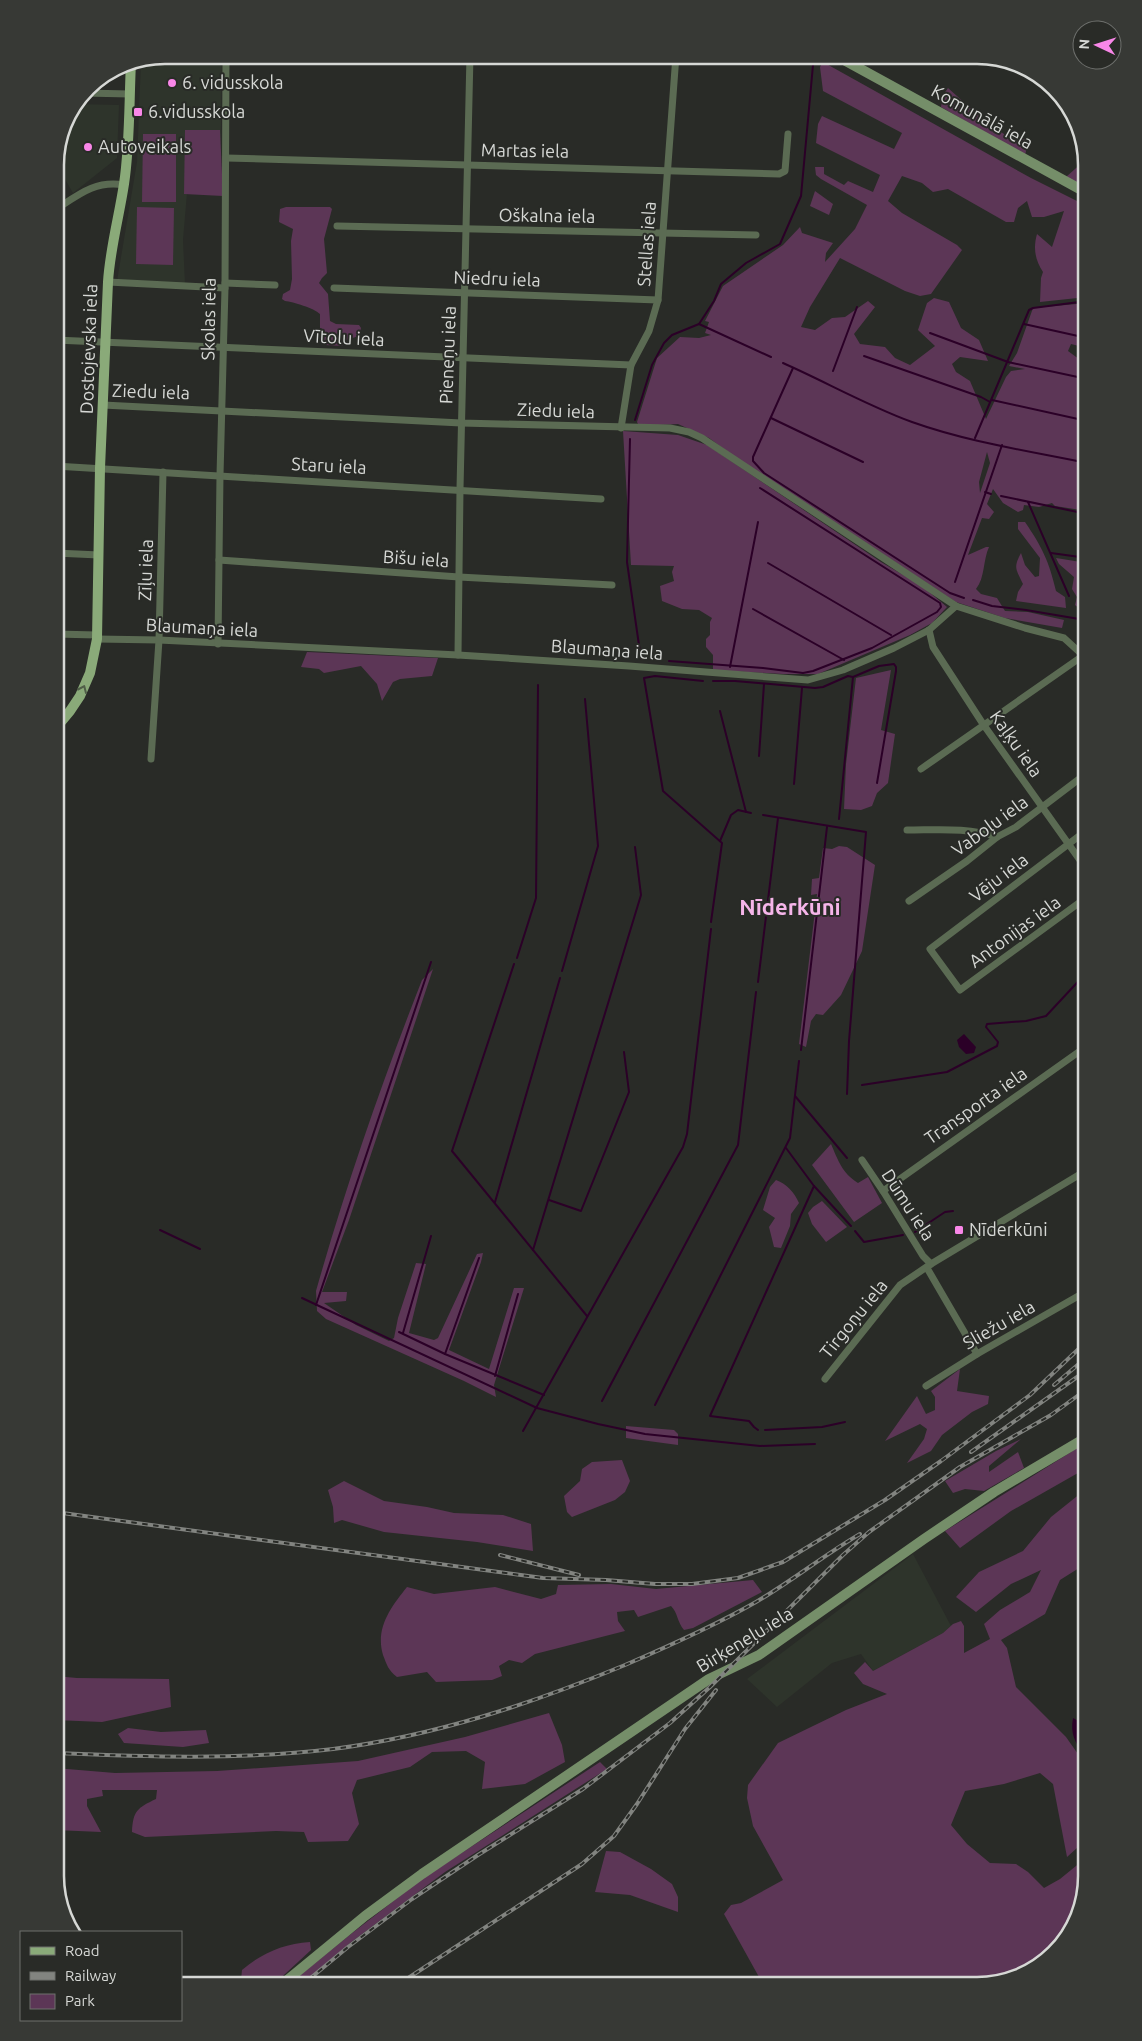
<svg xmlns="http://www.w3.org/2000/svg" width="1142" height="2041" font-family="Ubuntu,sans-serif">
	<rect width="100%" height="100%" fill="#292b27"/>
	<g fill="#2e342b">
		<polygon points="165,55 222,55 220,195 187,193 183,240 185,284 117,281 137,162 141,60"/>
		<polygon points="76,104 119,105 117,158 73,193 59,169 64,166 61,133 64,123"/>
		<polygon points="913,1554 951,1626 943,1633 873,1671 861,1654 832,1663 777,1707 747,1679"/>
	</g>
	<g fill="#5c3656" fill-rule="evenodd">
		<path d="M 823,62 L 1031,178 L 1087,206 L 1087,297 L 1040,302 L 1041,278 L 1043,272 C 1035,260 1033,248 1037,234 L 1052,247 L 1064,211 L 1044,217 L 1032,217 L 1027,201 L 1018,208 L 1014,222 L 1006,222 L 948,189 L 933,192 L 922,183 L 902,176 L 888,201 L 902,213 L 957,245 L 962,250 L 931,294 L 920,296 L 905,291 L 840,258 L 810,307 L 801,327 L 815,330 L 832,318 L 845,317 L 868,301 L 875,307 L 854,334 L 860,344 L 885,347 L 895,358 L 910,365 L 935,346 L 918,330 L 927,303 L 934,298 L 949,302 L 961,328 L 979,340 L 988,361 L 960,357 L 952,364 L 956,372 L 970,381 L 986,419 L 1006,377 L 1011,371 L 1025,369 L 1009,366 L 1017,353 L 1033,308 L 1087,303 L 1087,348 L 1071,344 L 1068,351 L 1087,365 L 1087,511 L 1055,506 L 1052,503 L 1039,507 L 1024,505 L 1023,510 L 1018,512 L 1003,503 L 993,489 L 987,504 L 994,512 L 989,519 L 982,518 L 968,555 L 986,547 L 989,547 C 983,560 985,578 976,589 L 981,594 L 997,598 L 1005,611 L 1028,612 L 1064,620 L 1062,628 L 1005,618 L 956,602 L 738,459 L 709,438 L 678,424 L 639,426 L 637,422 L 657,358 L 680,337 L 699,338 L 711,335 L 705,333 L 709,322 L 705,321 L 723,286 L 783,245 L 800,227 L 802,233 L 833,243 L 826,253 L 825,262 L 855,229 L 867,205 L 821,179 L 816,175 L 815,167 L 824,167 L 824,174 L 844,185 L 848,181 L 873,192 L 880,175 L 816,143 L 818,124 L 822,116 L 894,149 L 902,133 L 823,91 L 820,67 ZM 987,452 L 990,463 L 980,493 L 979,482 Z"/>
		<polygon points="948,88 986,122 1007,136 1029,140 1025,155 941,107 943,95"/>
		<polygon points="185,130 220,130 223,196 184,194"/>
		<polygon points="143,134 176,134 176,202 142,202"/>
		<polygon points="1084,161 1087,165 1087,188 1066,177"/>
		<polygon points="815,191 833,204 829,215 810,206"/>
		<polygon points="137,207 174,208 173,265 136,264"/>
		<path d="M 286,207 L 330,207 L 332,209 L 324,239 L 327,273 L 322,278 L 319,283 L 328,294 L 330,321 L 336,324 L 359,325 L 361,328 L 359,336 L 346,340 L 342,346 L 325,345 L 320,341 L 320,314 C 314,308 293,302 285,301 L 282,299 L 283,294 L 290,290 L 292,279 L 291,241 L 293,229 L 279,222 L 280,209 Z"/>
		<polygon points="623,431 678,435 707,445 881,562 922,586 947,607 932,623 910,635 818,674 783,674 713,670 713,655 706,647 706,639 710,635 710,622 712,618 699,610 682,609 662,601 660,586 674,581 672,572 674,566 631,565"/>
		<path d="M 1018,522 L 1025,522 C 1042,547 1049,561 1056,591 L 1065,597 L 1066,608 L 1016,601 L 1018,592 L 1023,584 C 1016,569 1013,568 1021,553 L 1025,565 L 1035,577 L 1039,576 L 1040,558 L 1018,529 Z"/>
		<polygon points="1056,558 1087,563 1087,615 1075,605 1077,597 1072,589 1074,577 1059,564"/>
		<polygon points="307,652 438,658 432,676 400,679 393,682 382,701 377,684 361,666 324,673 319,669 301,667"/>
		<polygon points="891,670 881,730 895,734 888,783 877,793 872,806 861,810 844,809 846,764 856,678"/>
		<polygon points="839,846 847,847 875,865 862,951 841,995 823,1015 816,1014 811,1021 806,1047 799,1044 817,894 811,895 812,879 819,878 823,848 832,849"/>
		<path d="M 433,969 L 349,1220 L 322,1292 L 347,1292 L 346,1301 L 324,1303 L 356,1325 L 389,1341 L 394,1338 L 398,1318 L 416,1263 L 426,1264 L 409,1333 L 434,1340 L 438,1338 L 477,1254 L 483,1253 L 481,1262 L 449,1350 L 489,1369 L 514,1288 L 524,1288 L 494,1385 L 496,1397 L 464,1381 L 326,1319 L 317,1311 L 316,1291 C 346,1185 382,1082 422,980 Z"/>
		<path d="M 831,1144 C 838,1160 842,1173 858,1183 L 868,1177 L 882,1203 L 854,1222 L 812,1165 Z"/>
		<path d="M 776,1180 C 787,1184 794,1192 799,1203 L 791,1214 L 790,1226 L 781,1248 L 774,1247 L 769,1227 L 775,1218 L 763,1210 L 770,1187 Z"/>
		<polygon points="822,1201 847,1227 826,1242 812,1224 808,1213 813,1207"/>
		<polygon points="960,1369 957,1391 989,1396 988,1404 972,1412 942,1435 931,1451 907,1463 924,1439 927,1429 920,1424 885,1441 917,1396 926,1414 935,1410 935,1397 931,1391"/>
		<polygon points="626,1426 674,1430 678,1434 678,1445 626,1438"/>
		<polygon points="1021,1439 989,1466 989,1472 1018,1452 1024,1468 984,1491 965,1489 953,1493 945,1481 996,1451"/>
		<polygon points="1087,1442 1087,1563 1060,1580 1045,1614 1001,1640 1007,1648 1016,1687 1066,1737 1078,1754 1087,1755 1087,1839 1067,1857 1053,1784 1040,1773 1004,1784 965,1791 951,1825 967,1844 990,1863 1016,1864 1028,1872 1044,1888 1060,1879 1087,1857 1087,1876 1068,1937 1019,1977 977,1986 764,1986 724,1914 731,1905 741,1903 783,1880 753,1826 747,1798 748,1785 778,1743 846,1710 887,1694 863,1684 854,1673 865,1662 873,1671 943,1633 953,1624 961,1621 964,1626 964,1653 990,1639 984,1624 1000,1610 1030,1592 1041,1570 1011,1584 976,1612 956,1597 979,1572 1023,1551 1051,1517 1086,1489 1085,1469 1011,1511 960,1548 945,1531"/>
		<polygon points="622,1460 630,1481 625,1492 615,1500 572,1517 567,1512 564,1496 580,1481 582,1469 592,1462"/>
		<polygon points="344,1481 384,1501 427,1507 454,1513 503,1515 531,1524 533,1551 477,1542 384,1532 342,1520 334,1523 333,1507 328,1490"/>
		<path d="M 753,1580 L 762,1592 L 693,1628 L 684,1630 C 677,1622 678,1613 671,1606 L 638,1617 L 634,1610 L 617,1612 L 618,1621 L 625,1631 L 535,1654 L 522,1663 L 509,1660 L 499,1666 L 502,1676 L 492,1680 L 436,1682 L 427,1672 L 397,1677 C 388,1670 387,1665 383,1655 C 375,1628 391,1607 407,1587 L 434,1594 L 495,1587 L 541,1599 L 556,1594 L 558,1585 L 611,1584 L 656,1589 Z"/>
		<polygon points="55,1676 77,1678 169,1679 171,1707 102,1722 55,1720"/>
		<path d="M 549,1713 L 562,1745 L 565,1762 L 525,1784 L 482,1789 L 485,1762 L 466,1751 L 432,1752 L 410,1767 L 357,1780 L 352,1793 L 359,1824 L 348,1841 L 308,1842 L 304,1832 L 276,1831 L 145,1837 L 132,1832 C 133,1811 137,1808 156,1799 L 157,1790 L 102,1790 L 103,1796 L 87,1799 L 87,1806 L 101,1832 L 55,1830 L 55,1768 L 115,1773 L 217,1771 L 358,1761 L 465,1737 Z"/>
		<polygon points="128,1728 161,1732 206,1730 209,1743 183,1747 124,1743 118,1734"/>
		<polygon points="600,1762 607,1769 445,1872 350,1943 299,1986 287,1986 351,1934 422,1879"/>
		<polygon points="606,1851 620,1852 651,1869 672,1884 678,1897 678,1912 630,1895 595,1892"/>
		<path d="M 310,1942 L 311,1950 L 272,1986 L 254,1986 L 249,1983 L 245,1985 L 241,1980 L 242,1970 C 262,1953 283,1944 310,1942 Z"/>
	</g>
	<g fill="#2b0027">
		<polygon points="964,1034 976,1047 974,1053 966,1054 959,1047 957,1040"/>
		<path d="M 1073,1718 L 1087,1726 L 1087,1755 L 1084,1755 C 1075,1742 1070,1734 1073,1718 Z"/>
	</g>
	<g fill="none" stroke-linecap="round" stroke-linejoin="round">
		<g stroke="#2b0027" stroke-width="2">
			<polyline points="699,324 771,357"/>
			<polyline points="1024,324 1087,338"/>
			<polyline points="930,333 1008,362 1087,379"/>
			<polyline points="864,356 981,397 990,402"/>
			<path d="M 783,363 C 826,382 868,406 912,422 C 968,442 1029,451 1087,463"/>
			<polyline points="793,368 753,457 753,461 764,473 950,593 964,598"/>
			<polyline points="833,371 857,307"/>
			<polyline points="992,400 1087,421"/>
			<polyline points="771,418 863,462"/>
			<polyline points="635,420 652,365 664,343 672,335 699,324 714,301 721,284 746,263 780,244 801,196 813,65"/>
			<polyline points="975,438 1029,310 1033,308 1087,301"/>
			<polyline points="630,439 627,562 641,659"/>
			<polyline points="985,492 991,494"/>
			<polyline points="1001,496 1087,514"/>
			<polyline points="1028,502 1069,596"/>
			<polyline points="1051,553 1087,558"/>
			<polyline points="768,563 891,635"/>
			<polyline points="955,582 1002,445"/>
			<polyline points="973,600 992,606 1026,610 1085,620"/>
			<polyline points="753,609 844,660"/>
			<polyline points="669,661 763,668 803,673 813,671 872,648 937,612 941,607 940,603 760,488"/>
			<polyline points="730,667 758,522"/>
			<polyline points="703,681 655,676 644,678 663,791 722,843 711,922"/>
			<polyline points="713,681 735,681 815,688 823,687 848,676 853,677 879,666 894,664 896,667 896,671 877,783"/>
			<polyline points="720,711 746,812"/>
			<polyline points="759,756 764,684"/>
			<polyline points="794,784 802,688"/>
			<polyline points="763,815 866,832 849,1041 847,1094"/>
			<polyline points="839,819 853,677"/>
			<polyline points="720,841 731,815 738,810 751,813"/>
			<polyline points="517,958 536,898 538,685"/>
			<polyline points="514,964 452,1151 587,1316"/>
			<polyline points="562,971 598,846 585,699"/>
			<polyline points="758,982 778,818"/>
			<polyline points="801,1050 827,827"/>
			<polyline points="862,1085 947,1072 997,1046 998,1042 986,1027 987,1024 1026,1021 1046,1016 1087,972"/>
			<polyline points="795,1096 847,1158"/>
			<polyline points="786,1148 814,1186 851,1226"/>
			<polyline points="549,1200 581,1211 629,1092 624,1052"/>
			<polyline points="495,1202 560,978"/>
			<polyline points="160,1230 200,1249"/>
			<polyline points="855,1231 864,1242 903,1235"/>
			<polyline points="915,1232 945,1212 953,1211"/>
			<polyline points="533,1250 641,895 635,847"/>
			<polyline points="302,1298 537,1408 598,1424 645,1434 760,1446 815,1444"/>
			<polyline points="316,1305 431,962"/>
			<polyline points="399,1332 445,1354 544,1395"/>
			<polyline points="403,1333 431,1236"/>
			<polyline points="445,1354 479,1258"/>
			<polyline points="495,1376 518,1294"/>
			<polyline points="602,1401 738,1145 756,992"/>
			<polyline points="655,1405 790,1138 799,1061"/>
			<polyline points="758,1430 754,1427 749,1421 710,1416 814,1186"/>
			<polyline points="765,1430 822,1427 845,1422"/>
			<polyline points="523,1431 683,1147 687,1134 711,929"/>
		</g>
		<g stroke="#5b6b53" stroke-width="7">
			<polyline points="84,93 130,94"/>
			<polyline points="226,158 779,174 785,171 788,134"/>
			<path d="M 55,210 C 78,195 95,180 124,185"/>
			<polyline points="337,226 756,235"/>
			<polyline points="108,282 225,288"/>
			<polyline points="225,283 275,285"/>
			<polyline points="334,288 658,300"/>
			<polyline points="55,340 631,365"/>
			<polyline points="103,405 461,423 670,428 689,432 702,438 956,606"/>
			<polyline points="621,428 631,365 649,331 658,300 676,55"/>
			<polyline points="55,466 601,499"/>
			<polyline points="55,553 99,555"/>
			<polyline points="219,560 459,577 612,585"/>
			<polyline points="929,630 933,647 983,724 1087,870"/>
			<polyline points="55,634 97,635"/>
			<polyline points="97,639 159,640 458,655 629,666 808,680 843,670 894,648 929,630 956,606 1025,628 1064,638 1087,659"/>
			<polyline points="218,644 220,475 225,288 226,55"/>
			<polyline points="458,655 460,489 470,55"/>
			<polyline points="151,759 159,640 163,472"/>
			<polyline points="921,769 1084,655"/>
			<path d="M 907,830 C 937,830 968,827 997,837"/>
			<polyline points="1087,897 960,990 930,949 1087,830"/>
			<polyline points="909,901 967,861 997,837 1016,827 1087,773"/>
			<polyline points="862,1160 883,1191 923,1256 931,1264"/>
			<polyline points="883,1191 1087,1046"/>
			<polyline points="927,1268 977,1354"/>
			<polyline points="825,1379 900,1285 931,1264 1087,1170"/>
			<polyline points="926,1386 977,1354 1087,1291"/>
		</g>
		<g stroke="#758e69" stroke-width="10">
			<polyline points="835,55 1087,193"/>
			<polyline points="280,1986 365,1916 422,1874 709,1679 759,1655 924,1539 994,1492 1087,1437"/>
		</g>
		<path stroke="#8aaa79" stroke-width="10" d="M 55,729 L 70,711 L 80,696 L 90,673 L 97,639 L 100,468 L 108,282 C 110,249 119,217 124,184 C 130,144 129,103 131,62"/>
		<g stroke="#828480" stroke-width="4">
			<g id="rail">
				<polyline points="1054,1385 1087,1357"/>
				<polyline points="971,1452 1087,1370"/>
				<polyline points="55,1512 543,1578 606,1580 655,1584 692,1584 738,1578 783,1562 885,1500 941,1461 1030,1395 1087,1341"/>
				<polyline points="500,1555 579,1575"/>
				<path d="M 55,1753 C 147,1757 242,1760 333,1749 C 434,1736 531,1704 625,1665 C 669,1646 714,1626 756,1602 C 792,1581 824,1555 860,1534"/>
				<polyline points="301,1986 348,1947 412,1899 478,1855 583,1789 670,1723 710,1687 843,1555 869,1532 960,1467 1051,1415 1087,1389"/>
				<polyline points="396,1986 582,1864 614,1836 637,1804 685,1729 716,1690"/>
			</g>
		</g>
		<use href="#rail" stroke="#292b27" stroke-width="2" stroke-dasharray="5.5" stroke-linecap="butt"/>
	</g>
	<defs><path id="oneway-chevron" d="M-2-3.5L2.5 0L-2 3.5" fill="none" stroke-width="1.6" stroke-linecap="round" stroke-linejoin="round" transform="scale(1.25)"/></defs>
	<use stroke="#505e48" href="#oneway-chevron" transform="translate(83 689) rotate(-66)"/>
	<g fill="#f987e8" stroke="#292b27" stroke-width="2">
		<circle cx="172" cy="83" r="5"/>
		<rect x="133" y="107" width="10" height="10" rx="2.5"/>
		<circle cx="88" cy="147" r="5"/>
		<rect x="954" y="1225" width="10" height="10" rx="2.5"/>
	</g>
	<g text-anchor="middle" stroke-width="4" stroke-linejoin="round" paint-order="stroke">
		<g font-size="18" fill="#d6d8d5" stroke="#292b27" text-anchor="start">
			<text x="182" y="89">6. vidusskola</text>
			<text x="148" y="118">6.vidusskola</text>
			<text x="98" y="153">Autoveikals</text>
			<text x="969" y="1236">Nīderkūni</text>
		</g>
		<g font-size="18" fill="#d6d8d5" stroke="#292b27">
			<text transform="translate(982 117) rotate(29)" y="6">Komunālā iela</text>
			<text transform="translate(525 151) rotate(1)" y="6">Martas iela</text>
			<text transform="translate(547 216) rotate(1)" y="6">Oškalna iela</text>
			<text transform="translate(647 244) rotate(-86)" y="6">Stellas iela</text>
			<text transform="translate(497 279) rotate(2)" y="6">Niedru iela</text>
			<text transform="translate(209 319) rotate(-89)" y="6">Skolas iela</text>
			<text transform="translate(344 338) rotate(3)" y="6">Vītolu iela</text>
			<text transform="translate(89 349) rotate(-88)" y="6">Dostojevska iela</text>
			<text transform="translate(448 355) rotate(-88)" y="6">Pieneņu iela</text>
			<text transform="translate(151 392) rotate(2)" y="6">Ziedu iela</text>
			<text transform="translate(556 411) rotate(2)" y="6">Ziedu iela</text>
			<text transform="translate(329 466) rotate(3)" y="6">Staru iela</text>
			<text transform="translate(416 559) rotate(4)" y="6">Bišu iela</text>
			<text transform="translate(146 570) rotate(-88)" y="6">Zīļu iela</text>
			<text transform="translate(202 628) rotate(3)" y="6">Blaumaņa iela</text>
			<text transform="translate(607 650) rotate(4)" y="6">Blaumaņa iela</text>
			<text transform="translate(1016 744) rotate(55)" y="6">Kaļķu iela</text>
			<text transform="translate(990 826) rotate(-36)" y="6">Vaboļu iela</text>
			<text transform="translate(999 878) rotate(-37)" y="6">Vēju iela</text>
			<text transform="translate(1015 932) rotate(-36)" y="6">Antonijas iela</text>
			<text transform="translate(976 1106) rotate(-35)" y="6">Transporta iela</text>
			<text transform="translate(908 1205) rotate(57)" y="6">Dūmu iela</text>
			<text transform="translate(854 1319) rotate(-51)" y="6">Tirgoņu iela</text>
			<text transform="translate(999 1325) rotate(-30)" y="6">Sliežu iela</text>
			<text transform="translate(745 1640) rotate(-31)" y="6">Birķeneļu iela</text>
		</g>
		<g font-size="22" font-weight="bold" fill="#f5b5e9" stroke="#292b27">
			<text x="790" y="915">Nīderkūni</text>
		</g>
	</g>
	<path d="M0 0H1142V2041H0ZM165 64H977A101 101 0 0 1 1078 165V1876A101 101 0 0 1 977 1977H165A101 101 0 0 1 64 1876V165A101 101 0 0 1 165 64Z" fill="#373935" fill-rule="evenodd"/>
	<path fill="none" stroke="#d6d8d5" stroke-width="2.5" d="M165 64H977A101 101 0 0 1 1078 165V1876A101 101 0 0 1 977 1977H165A101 101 0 0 1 64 1876V165A101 101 0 0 1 165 64Z"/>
	<rect x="20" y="1931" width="162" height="90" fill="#292b27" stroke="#6e706d"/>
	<rect x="30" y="1947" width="25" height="8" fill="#8aaa79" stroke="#6e706d"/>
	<text x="65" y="1956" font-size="15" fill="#d6d8d5">Road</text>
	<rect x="30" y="1972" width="25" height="8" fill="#828480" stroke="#6e706d"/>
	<text x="65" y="1981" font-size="15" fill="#d6d8d5">Railway</text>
	<rect x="30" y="1994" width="25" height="15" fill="#5c3656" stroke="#6e706d"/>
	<text x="65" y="2006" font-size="15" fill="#d6d8d5">Park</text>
	<g transform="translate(1097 45) rotate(274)"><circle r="24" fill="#292b27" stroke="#6e706d"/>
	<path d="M0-4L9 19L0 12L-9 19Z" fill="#f987e8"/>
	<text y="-8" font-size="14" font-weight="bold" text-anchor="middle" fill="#d6d8d5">N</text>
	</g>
</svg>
